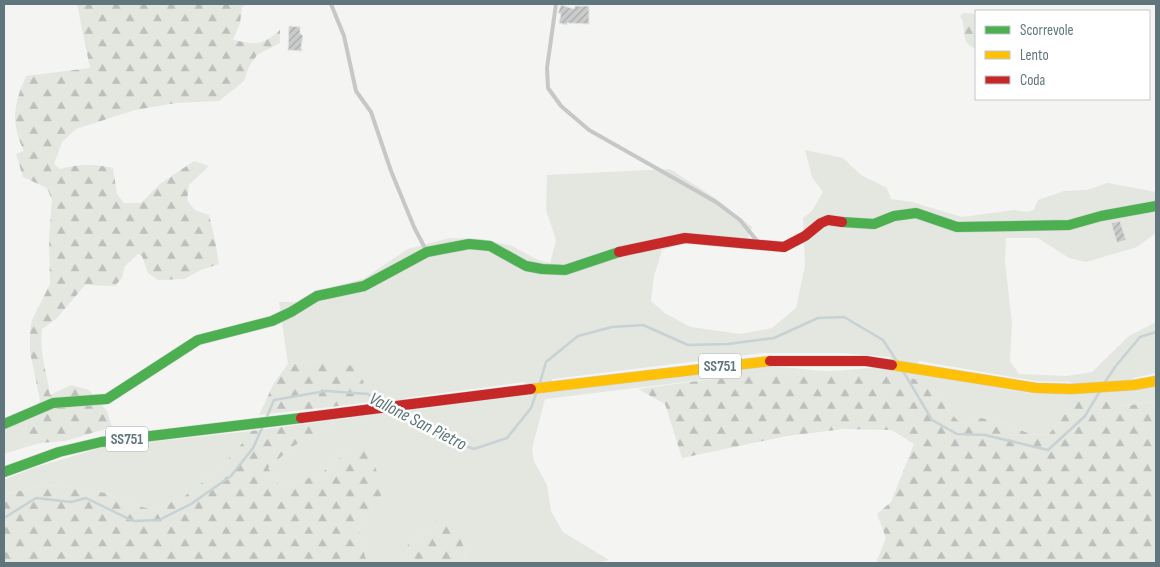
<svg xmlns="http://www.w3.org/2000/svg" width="1160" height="567" font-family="'Sofia Sans Condensed',sans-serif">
	<defs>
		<pattern id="forest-firs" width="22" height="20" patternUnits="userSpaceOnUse" patternTransform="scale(1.25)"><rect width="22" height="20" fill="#e4e6e0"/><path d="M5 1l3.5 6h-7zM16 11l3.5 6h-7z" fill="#bcbfbb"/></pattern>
		<pattern id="building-hatch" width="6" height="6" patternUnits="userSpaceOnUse" patternTransform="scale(1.25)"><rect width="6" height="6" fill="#cacccc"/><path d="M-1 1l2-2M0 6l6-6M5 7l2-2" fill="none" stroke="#a7aaab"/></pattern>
	</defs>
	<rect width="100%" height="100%" fill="#f4f4f3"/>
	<g fill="#e4e6e0" fill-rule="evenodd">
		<path d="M 805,150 L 843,158 L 861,175 L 887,188 L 891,199 L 912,202 L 962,217 L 1014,210 L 1027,212 L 1034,210 L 1038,200 L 1064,191 L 1087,190 L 1108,183 L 1156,192 L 1156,233 L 1137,247 L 1086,262 L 1069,258 L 1038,238 L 1006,238 L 1005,262 L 1012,324 L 1010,361 L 1019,374 L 1067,376 L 1092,372 L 1129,336 L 1156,322 L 1156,373 L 1133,378 L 1135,390 L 1156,386 L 1156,402 L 1067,411 L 1049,434 L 1032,435 L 1007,424 L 981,418 L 961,424 L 946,408 L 927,381 L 786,372 L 743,375 L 545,399 L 532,449 L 534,461 L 547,485 L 551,511 L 563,532 L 609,560 L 597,563 L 466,562 L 464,549 L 428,527 L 421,537 L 408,544 L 404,563 L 370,563 L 365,557 L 359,526 L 384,491 L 350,449 L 324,471 L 304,480 L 279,485 L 268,468 L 295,445 L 328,428 L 335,420 L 371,415 L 369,402 L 347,405 L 350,401 L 319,361 L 288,364 L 279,302 L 298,302 L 332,287 L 363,279 L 408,249 L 450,238 L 482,239 L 512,246 L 538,260 L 550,263 L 556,240 L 546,210 L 547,175 L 670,169 L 715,198 L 752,227 L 744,249 L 685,243 L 662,250 L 654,276 L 651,301 L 666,314 L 691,327 L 740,334 L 772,328 L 796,308 L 805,266 L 803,218 L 812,211 L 823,192 L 812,177 ZM 763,353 L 843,353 L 890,357 L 888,369 C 868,366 850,371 830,371 C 807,371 786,366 763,367 L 553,392 L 552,379 ZM 919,361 L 1036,381 L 1071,382 L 1071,394 L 1035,394 L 916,374 ZM 525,382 L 527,395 L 407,411 L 405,398 Z"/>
		<polygon points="28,417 24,436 26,447 4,454 4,425"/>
		<polygon points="251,431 249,437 219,469 185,496 154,510 131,504 106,493 54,485 27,489 4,495 4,480 30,469 103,447"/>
	</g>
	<g fill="url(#forest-firs)">
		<path d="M 77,4 L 246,4 L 242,7 L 240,23 L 233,40 C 257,44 260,47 280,30 L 280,43 L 257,55 L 249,66 L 244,81 L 219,101 L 176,103 L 135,110 L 76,129 L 62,142 L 54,164 L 60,169 C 79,164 94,164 113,168 L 117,194 L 124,203 L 141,203 L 160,184 L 194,161 L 209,166 L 189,185 L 187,200 L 195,210 L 209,215 L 214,235 L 219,264 L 201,270 L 184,279 L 158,280 L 148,273 L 142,256 L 138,254 L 125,266 L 122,278 L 115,286 L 85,285 L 57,318 L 42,329 C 39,355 47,371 50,395 L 71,385 L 89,390 L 107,411 L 112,427 L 65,441 L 40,443 L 26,447 L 24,436 L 28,417 L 36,413 L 40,400 L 30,352 L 30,332 L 32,320 L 50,284 L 49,238 L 52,200 L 47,188 L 23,177 L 16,154 L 24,151 C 10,122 14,104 26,76 L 90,68 Z"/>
		<path d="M 964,13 L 976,14 L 976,47 L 974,48 C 959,41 968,29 960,16 Z"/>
		<polygon points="319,361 353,366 364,382 347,405 259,415 274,383 288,364"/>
		<polygon points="786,372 822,374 872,373 928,381 946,408 961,424 981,418 1007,424 1032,435 1049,434 1067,411 1080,400 1116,399 1122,406 1156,402 1156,563 876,563 886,538 877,514 891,502 914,444 892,430 844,429 787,436 682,458 665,404 638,389 743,375"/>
		<polygon points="335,420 328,428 295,445 268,468 279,485 304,480 324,471 350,449 369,450 384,491 359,526 365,557 370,563 4,563 4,495 27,489 54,485 106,493 131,504 154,510 185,496 219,469 248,437 251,431"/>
		<polygon points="444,515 456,524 464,549 466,563 404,563 408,544 421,537 428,527"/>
	</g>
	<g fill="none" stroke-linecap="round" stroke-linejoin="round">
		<g stroke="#c6d2d3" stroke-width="2.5">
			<polyline points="903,371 932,420 957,434 985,435 1048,450 1085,416 1100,391"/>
			<polyline points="1105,382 1115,367 1140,337 1156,332"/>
			<polyline points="539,386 546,362 578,336 612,327 643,325 688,345 728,344 774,338 818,318 844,317 883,340 898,363"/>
			<polyline points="395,411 439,436 474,449 507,438 531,408 537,391"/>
			<polyline points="266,419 274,400 326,391 368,394 382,403"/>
			<polyline points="4,518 36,498 71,502 86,498 133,521 159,520 191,504 231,476 253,448 263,426"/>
		</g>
	</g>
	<g fill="url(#building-hatch)" stroke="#e4e4e2">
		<polygon points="561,5 574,9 575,6 589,6 589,24 567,23 567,25 559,23 561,14 558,13"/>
		<polygon points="289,26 300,27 300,33 303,36 301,47 302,51 288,50"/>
		<polygon points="1120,221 1126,240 1117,243 1111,223"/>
	</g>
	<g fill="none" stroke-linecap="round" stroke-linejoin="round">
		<g stroke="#cfd1d1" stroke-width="11">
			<g id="fast">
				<polyline points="842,222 874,224 894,216 916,213 957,227 1069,225 1101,216 1156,206"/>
				<polyline points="4,424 53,403 107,399 198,340 272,321 291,312 317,296 364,286 427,252 469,244 490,246 526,266 542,269 565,270 619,252"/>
				<polyline points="4,472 59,452 101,442 301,418"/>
			</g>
		</g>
		<g stroke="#cfd1d1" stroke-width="11">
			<g id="slow">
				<polyline points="892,365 1036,388 1072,389 1134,385 1156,381"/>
				<polyline points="531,389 770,361"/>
			</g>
		</g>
		<g stroke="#cfd1d1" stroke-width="11">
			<g id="jam">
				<polyline points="619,252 685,238 784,247 805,236 821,223 828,220 842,222"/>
				<polyline points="770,361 866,361 892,365"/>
				<polyline points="301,418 531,389"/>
			</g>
		</g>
		<g stroke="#c6c8c8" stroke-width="4">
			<polyline points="331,4 344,36 356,91 371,112 391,171 414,227 427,252"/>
			<polyline points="556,4 547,68 548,88 561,106 589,130 716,202 740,220 758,242"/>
		</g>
		<use href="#fast" stroke="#4caf50" stroke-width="10"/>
		<use href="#slow" stroke="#ffc107" stroke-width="10"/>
		<use href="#jam" stroke="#c62828" stroke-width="10"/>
	</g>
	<g text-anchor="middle" stroke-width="5" stroke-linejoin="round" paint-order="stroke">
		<g fill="#fff" stroke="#909fa3" stroke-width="1">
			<rect x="699" y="353.5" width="42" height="25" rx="4"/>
			<rect x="106" y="426.5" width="42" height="25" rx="4"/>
		</g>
		<g font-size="15" font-weight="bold" fill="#61767c">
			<text x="720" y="371">SS751</text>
			<text x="127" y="444">SS751</text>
		</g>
		<g font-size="18" font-style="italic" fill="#5c7678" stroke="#fff">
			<text transform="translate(418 421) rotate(27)" y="6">Vallone San Pietro</text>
		</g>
	</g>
	<rect width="1160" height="567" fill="none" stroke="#61767c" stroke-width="10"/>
	<rect x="975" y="10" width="175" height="90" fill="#ffffff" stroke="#c0c8cb"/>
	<rect x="985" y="26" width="25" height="8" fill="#4caf50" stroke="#c0c8cb"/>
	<text x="1020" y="35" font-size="15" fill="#61767c">Scorrevole</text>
	<rect x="985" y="51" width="25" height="8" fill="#ffc107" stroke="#c0c8cb"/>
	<text x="1020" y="60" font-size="15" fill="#61767c">Lento</text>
	<rect x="985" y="76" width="25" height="8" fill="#c62828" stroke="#c0c8cb"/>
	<text x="1020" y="85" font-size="15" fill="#61767c">Coda</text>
</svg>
